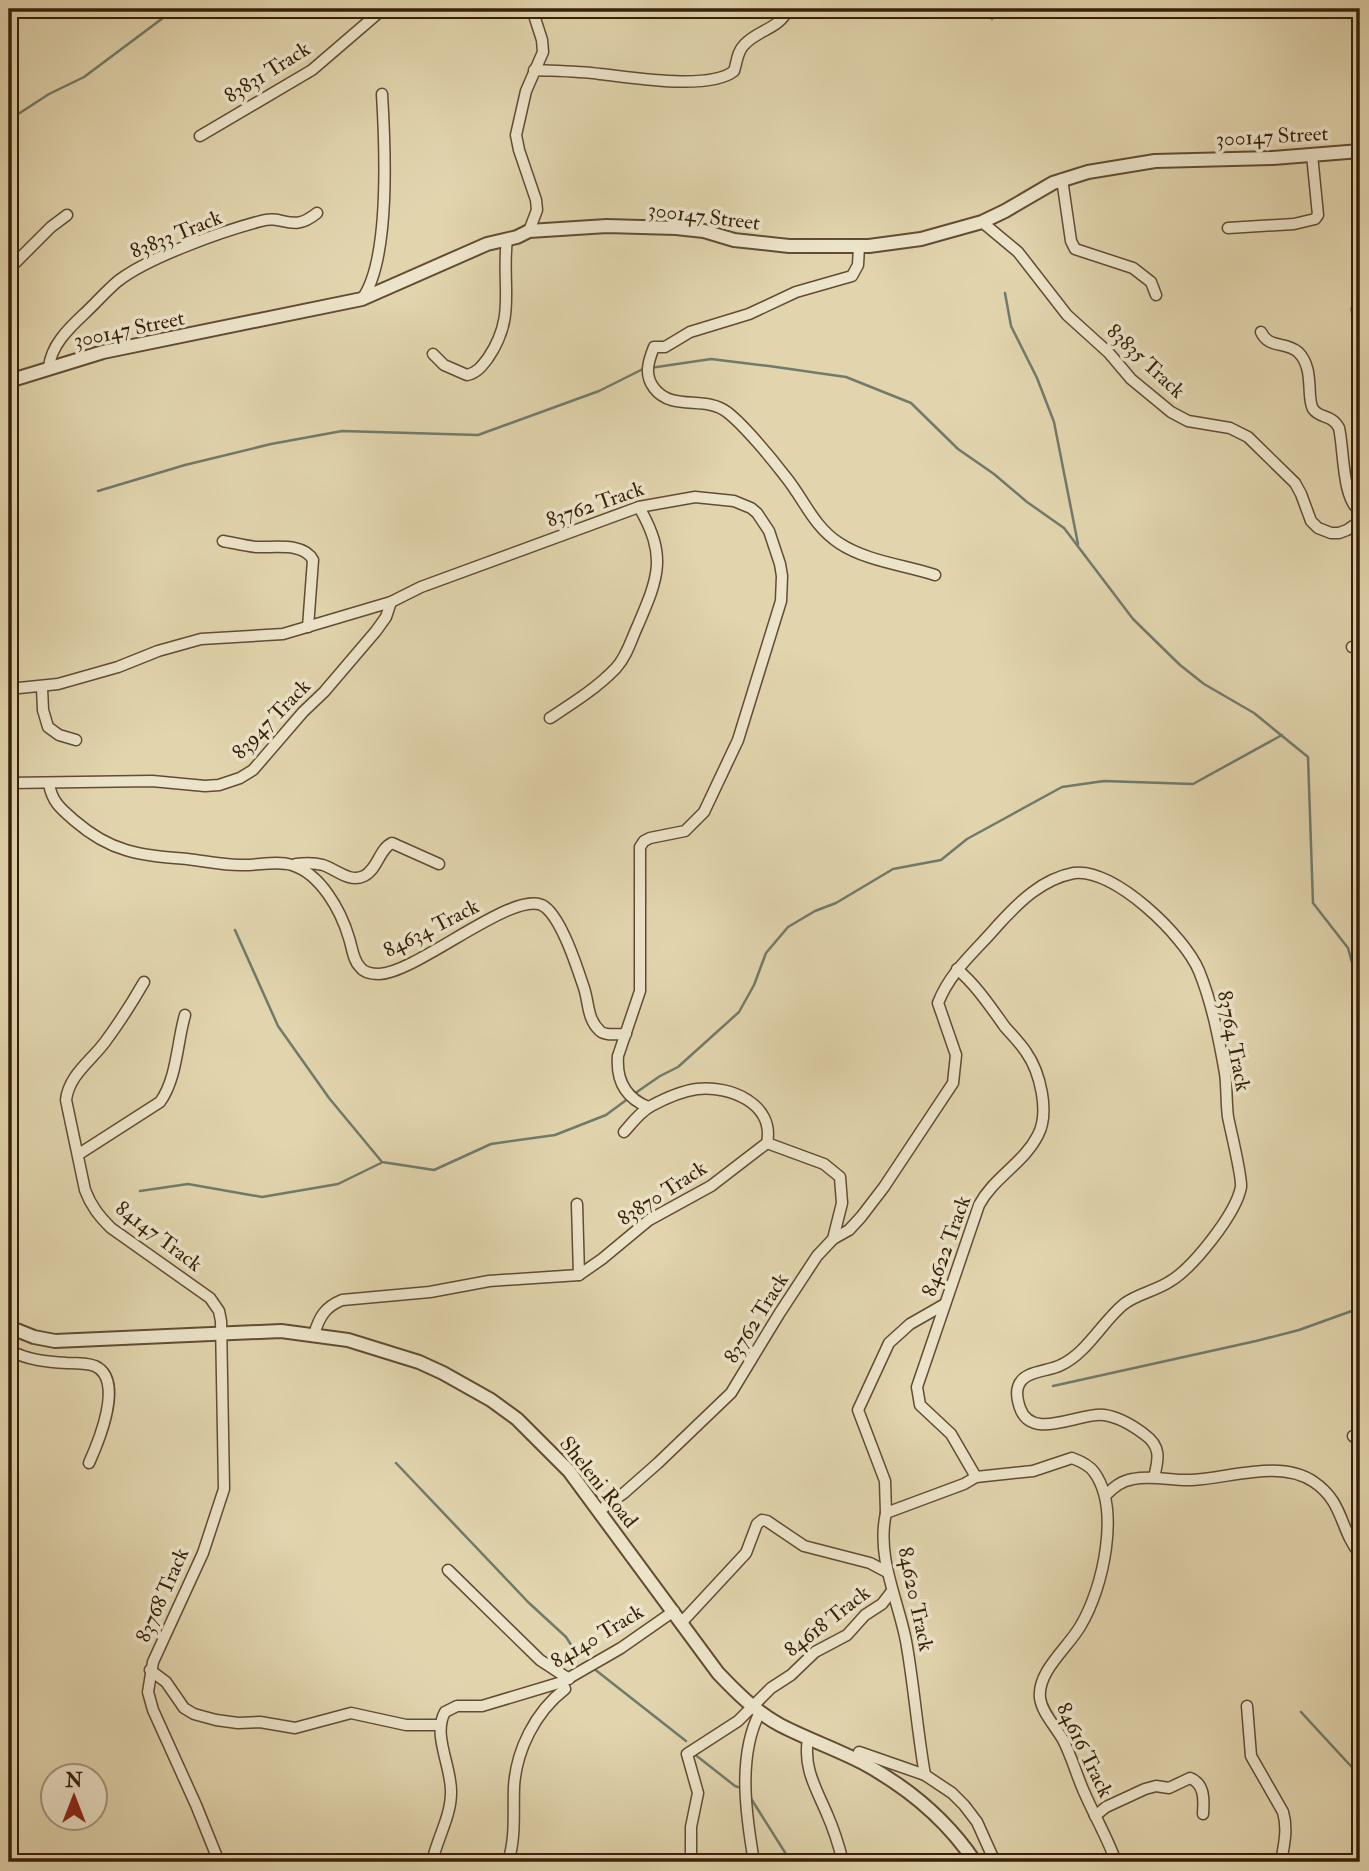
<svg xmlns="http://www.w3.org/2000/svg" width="1369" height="1871" font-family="'IM FELL Double Pica',serif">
	<rect width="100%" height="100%" fill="#e2d5ae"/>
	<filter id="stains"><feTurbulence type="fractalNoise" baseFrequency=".00286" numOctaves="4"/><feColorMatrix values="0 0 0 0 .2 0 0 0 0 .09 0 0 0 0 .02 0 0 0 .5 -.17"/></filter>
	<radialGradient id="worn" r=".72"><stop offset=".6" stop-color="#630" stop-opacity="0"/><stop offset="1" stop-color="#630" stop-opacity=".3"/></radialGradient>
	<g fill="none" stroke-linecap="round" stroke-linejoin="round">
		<g stroke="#6f7b6c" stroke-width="2.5">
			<polyline points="992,19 995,9"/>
			<polyline points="9,120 49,94 84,77 175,9"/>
			<polyline points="1005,293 1011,326 1037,378 1054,422 1078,544"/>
			<polyline points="650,368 711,359 769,366 846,377 911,403 958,449 994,474 1027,502 1064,528 1133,619 1180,665 1204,684 1254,713 1308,757 1313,903 1348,948 1357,981 1360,982"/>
			<polyline points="98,491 185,465 271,444 342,431 478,435 599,391 643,369"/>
			<polyline points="235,930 278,1026 329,1098 382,1162 434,1170 491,1144 555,1135 606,1115 629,1098"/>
			<polyline points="634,1094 660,1076 678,1067 739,1012 754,985 766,953 788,927 815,911 836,903 893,869 941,860 967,839 1062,787 1104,781 1193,784 1282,735"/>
			<polyline points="140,1191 188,1184 262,1197 338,1184 381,1163"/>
			<polyline points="1053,1386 1256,1341 1299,1330 1360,1308"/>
			<polyline points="396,1463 528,1602 566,1637 579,1657"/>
			<polyline points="593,1668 686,1741"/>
			<polyline points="1301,1712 1360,1776"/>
			<polyline points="693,1753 735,1786 741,1788"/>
			<polyline points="750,1797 791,1862"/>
		</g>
		<polyline stroke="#95b8ae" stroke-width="16" points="9,1853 13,1862"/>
		<g stroke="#624c32" stroke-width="13">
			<g id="minor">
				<path d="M 534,70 C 556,71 578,71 600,74 C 630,77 709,91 734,71 C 737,62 737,52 744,45 C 757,30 780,29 788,9"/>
				<polyline points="200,136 312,70 383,9"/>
				<polyline points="1062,179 1071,241 1075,249 1133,268 1151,282 1156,295"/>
				<polyline points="982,222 1018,252 1067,315 1109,353 1131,379 1171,412 1188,421 1230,428 1248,437 1295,483 1301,494 1311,521 1318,528 1331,533 1339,533 1347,530 1360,521"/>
				<polyline points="1228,228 1294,224 1315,219 1318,215 1312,155"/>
				<polyline points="529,231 537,210 536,200 519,150 516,135 526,91 543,52 542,40 532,9"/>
				<path d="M 859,246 L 858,265 L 852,276 L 796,292 L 749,314 L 690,332 L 665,347 L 654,347 C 648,362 644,375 654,388 C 672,412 705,395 727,412 C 744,425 772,459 785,476 C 804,499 813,526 839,543 C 866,561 904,565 935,575"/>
				<polyline points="9,269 51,227 67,215"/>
				<path d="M 362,299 C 391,259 385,144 382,94"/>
				<polyline points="1360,303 1357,309 1360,335"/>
				<path d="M 1261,332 C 1269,349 1285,341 1298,352 C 1315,368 1306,398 1313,409 C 1320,419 1332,414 1339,428 C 1344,449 1342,500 1360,511"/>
				<path d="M 433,354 L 444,365 L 467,375 C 477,373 482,366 488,358 C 517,316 501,285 507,239"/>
				<path d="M 49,367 C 51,346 68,329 83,315 C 95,304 106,291 118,281 C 149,257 223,231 261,221 C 284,214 291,234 317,213"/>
				<path d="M 223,541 C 234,543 245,546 256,547 C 274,548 304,542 313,560 L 308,627"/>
				<polyline points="1352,647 1360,647"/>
				<polyline points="42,688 43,710 48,727 59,735 76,740"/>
				<path d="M 9,689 L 58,684 L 118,667 L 158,651 L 201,639 L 283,634 L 391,602 L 421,587 L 639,507 L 695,497 L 734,501 L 751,508 L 757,513 L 769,531 L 780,564 L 782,576 L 781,601 L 738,740 L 704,812 L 685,831 L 650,838 L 644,841 L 640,847 L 640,991 L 618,1056 C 616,1081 626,1098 648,1107"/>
				<path d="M 550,718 C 573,703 597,688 616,668 C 627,656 631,640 638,625 C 659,576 667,556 639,507"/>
				<polyline points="9,783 152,781 205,786 219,785 240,778 253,770 303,712 324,692 376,631 386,617 391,602"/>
				<path d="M 49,784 C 52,802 61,809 75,821 C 112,853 140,855 187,859 C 205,861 222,865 240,865 C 257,866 276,860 292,865 C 321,874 341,911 349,938 C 352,947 353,960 360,967 C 364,973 372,974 379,974 C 418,973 518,885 545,907 C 562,920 577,967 584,988 C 589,1003 587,1019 600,1031 C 605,1036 619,1034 626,1034"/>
				<path d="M 296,864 C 305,863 315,863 323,865 C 337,870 350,883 364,876 C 378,869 379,849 392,843 L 439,864"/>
				<path d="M 957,969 C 976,985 990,1006 1005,1027 C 1012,1035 1020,1043 1026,1052 C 1040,1072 1050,1112 1038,1135 C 1024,1163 994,1177 979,1205 L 917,1387 L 920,1405 L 951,1434 L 976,1477"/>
				<path d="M 144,982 C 132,1003 119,1023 105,1042 C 91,1061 69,1075 66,1100 L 85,1190 C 91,1206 99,1216 111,1228 L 210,1298 L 219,1311 L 221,1321 L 224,1489 L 203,1553 L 153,1662 L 148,1692 L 153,1710 L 196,1805 L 219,1862"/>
				<path d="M 79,1154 L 160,1102 C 177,1079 177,1042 185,1015"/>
				<polyline points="577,1204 579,1275"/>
				<path d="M 833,1239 L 849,1230 L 861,1217 L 884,1187 L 953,1083 L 956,1055 L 938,1003 C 951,970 976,951 998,925 C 1019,902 1042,879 1074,873 C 1114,867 1185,937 1199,971 C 1212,1003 1219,1039 1225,1073 C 1227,1087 1226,1102 1228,1117 C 1231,1132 1242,1176 1241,1187 C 1236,1214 1192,1269 1169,1282 C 1155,1291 1137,1294 1124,1304 C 1102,1322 1087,1353 1061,1365 C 1048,1372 1023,1370 1018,1387 C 1016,1393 1018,1402 1020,1408 C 1032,1442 1079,1412 1104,1415 C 1119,1417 1132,1425 1144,1434 C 1161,1446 1159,1458 1154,1477"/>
				<path d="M 314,1335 C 319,1317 325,1307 342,1300 L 430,1292 L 489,1281 L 579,1275 L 602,1259 L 649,1220 L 711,1186 L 767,1143 C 775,1104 730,1085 697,1089 C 682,1091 664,1099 651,1106 C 640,1112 632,1123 624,1132"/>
				<path d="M 9,1350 C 27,1360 47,1362 67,1363 C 76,1363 87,1363 95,1366 C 125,1380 98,1443 89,1463"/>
				<polyline points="1353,1436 1360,1442"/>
				<path d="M 1106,1495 C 1114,1487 1121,1481 1133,1479 C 1153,1475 1172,1481 1192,1480 C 1230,1478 1281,1459 1314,1482 C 1344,1502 1340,1531 1360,1554"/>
				<polyline points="599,1511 624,1493 658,1463 731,1393 779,1314 817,1256 833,1239 842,1203 840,1177 824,1164 767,1143"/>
				<polyline points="886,1513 885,1481 858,1410 889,1343 910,1324 945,1304"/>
				<polyline points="448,1570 540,1660 569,1679"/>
				<polyline points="682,1622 746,1553 757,1524 762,1520 767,1521 804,1546 870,1563 887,1572"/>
				<polyline points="150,1670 166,1682 184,1708 194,1714 216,1720 238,1723 260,1722 295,1728 351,1713 406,1725 440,1725"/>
				<path d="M 1247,1706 L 1251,1756 L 1283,1812 C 1288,1829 1284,1845 1281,1862"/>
				<path d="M 808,1739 C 803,1768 816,1788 827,1814 C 834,1830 839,1846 843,1862"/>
				<polyline points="859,1752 925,1775 952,1793 964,1805 977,1822 995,1862"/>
				<path d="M 925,1775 C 917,1730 914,1685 906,1641 C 898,1599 876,1557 886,1513 L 964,1484 L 976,1477 L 1033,1471 L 1072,1458 C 1080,1461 1089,1465 1094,1472 C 1121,1509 1103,1588 1081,1625 C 1069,1647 1037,1671 1040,1698 C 1042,1713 1056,1727 1063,1740 C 1072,1757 1077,1777 1085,1794 C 1095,1817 1108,1839 1116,1862"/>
				<path d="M 1095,1816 L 1106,1807 L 1145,1789 L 1156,1786 L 1169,1788 L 1190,1778 C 1205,1784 1204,1800 1203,1814"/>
				<polyline points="691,1854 691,1827 698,1793 687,1754 738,1721 771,1688 791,1675 815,1652 847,1635 865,1615 882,1604 892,1591"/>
				<path d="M 432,1862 C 437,1839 451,1816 451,1793 C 452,1767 432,1735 445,1712 L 457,1706 L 482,1706 L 562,1682 L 621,1648 L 674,1611"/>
				<path d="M 508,1862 C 516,1837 513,1813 514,1787 C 516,1751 535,1712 565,1689 L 562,1682"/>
				<path d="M 754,1862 C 746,1815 737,1756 760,1712"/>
			</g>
		</g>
		<g stroke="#624c32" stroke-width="16">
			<g id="tertiary">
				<polyline points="9,381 103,352 362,299 487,244 517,237 529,231 607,226 676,228 704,231 734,240 789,246 869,246 921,239 982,222 1005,211 1053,183 1088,172 1155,161 1273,158 1360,151"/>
				<path d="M 9,1327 L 34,1337 L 55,1341 L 281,1331 L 348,1340 L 419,1362 L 443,1373 L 491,1400 L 517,1419 L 569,1471 L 718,1673 C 736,1692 756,1712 780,1725 C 807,1739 836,1749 863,1763 C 907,1787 947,1820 975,1862"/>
			</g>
		</g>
		<use href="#minor" stroke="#ece4ca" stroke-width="10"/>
		<use href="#tertiary" stroke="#ece4ca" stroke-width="12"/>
	</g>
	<g text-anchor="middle" stroke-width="7" stroke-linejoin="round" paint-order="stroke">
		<g font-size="21" fill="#371f08" stroke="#ece4ca">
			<text transform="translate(267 72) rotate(-32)" y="7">83831 Track</text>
			<text transform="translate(1272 136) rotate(-3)" y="7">300147 Street</text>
			<text transform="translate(704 216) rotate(7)" y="7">300147 Street</text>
			<text transform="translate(176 234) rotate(-22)" y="7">83833 Track</text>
			<text transform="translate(129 329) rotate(-12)" y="7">300147 Street</text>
			<text transform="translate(1146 361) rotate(43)" y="7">83835 Track</text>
			<text transform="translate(595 504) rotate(-19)" y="7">83762 Track</text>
			<text transform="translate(271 719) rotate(-46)" y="7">83947 Track</text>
			<text transform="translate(431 928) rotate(-27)" y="7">84634 Track</text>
			<text transform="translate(1234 1041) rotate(79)" y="7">83764 Track</text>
			<text transform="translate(662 1193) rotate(-33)" y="7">83870 Track</text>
			<text transform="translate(159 1236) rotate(37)" y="7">84147 Track</text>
			<text transform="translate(946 1246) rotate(-70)" y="7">84622 Track</text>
			<text transform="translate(756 1318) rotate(-58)" y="7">83762 Track</text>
			<text transform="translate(599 1482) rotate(51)" y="7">Sheleni Road</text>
			<text transform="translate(162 1595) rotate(-66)" y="7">83768 Track</text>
			<text transform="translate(916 1599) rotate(78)" y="7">84620 Track</text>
			<text transform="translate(827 1621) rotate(-38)" y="7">84618 Track</text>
			<text transform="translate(597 1636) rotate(-31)" y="7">84140 Track</text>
			<text transform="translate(1085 1750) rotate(64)" y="7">84616 Track</text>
		</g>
	</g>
	<rect width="1369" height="1871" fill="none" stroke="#e2d5ae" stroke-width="35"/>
	<rect x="10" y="10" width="1348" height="1850" fill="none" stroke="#371f08" stroke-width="3.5"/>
	<rect x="18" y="18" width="1334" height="1836" fill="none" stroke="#371f08" stroke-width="2"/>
	<g transform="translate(74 1797)"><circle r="33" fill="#ece4ca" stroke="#a4957c" stroke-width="2"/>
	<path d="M0-5L12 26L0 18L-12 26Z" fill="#8f2418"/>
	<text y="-10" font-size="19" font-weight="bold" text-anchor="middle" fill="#371f08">N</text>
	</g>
	<rect width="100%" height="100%" filter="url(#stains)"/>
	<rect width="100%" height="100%" fill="url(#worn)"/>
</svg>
